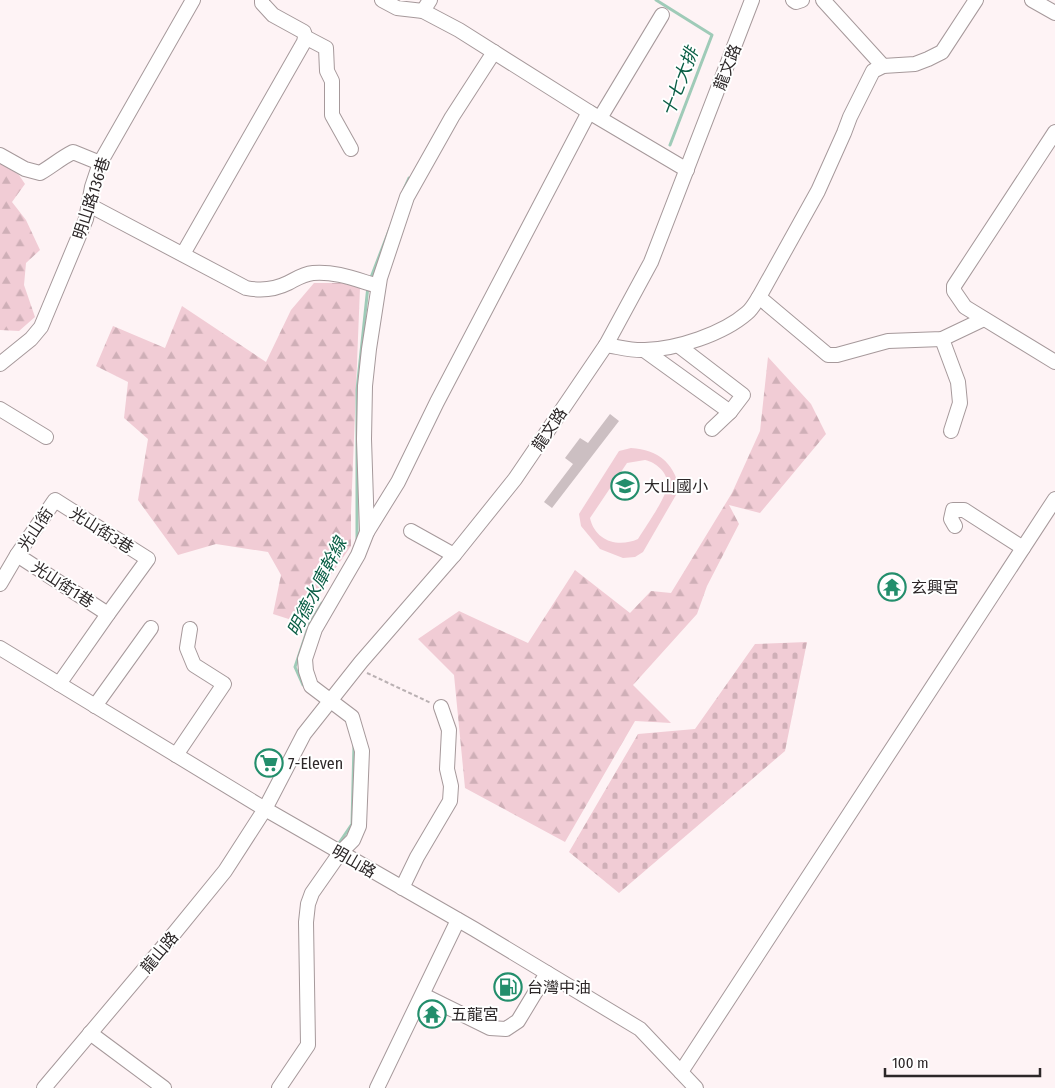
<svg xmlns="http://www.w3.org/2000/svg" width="1055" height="1088" font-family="'Fira Sans Condensed','Noto Sans TC',sans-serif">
	<defs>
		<pattern id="forest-firs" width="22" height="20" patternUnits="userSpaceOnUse" patternTransform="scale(1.25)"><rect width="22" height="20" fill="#f1ccd5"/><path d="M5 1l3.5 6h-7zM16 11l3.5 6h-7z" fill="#cfafb7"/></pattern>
		<pattern id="cemetery-stones" width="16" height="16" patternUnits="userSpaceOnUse" patternTransform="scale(1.25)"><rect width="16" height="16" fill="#f1ccd5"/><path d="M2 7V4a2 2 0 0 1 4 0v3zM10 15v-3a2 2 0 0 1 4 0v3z" fill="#cfafb7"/></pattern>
	</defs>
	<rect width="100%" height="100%" fill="#fef3f5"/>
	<g fill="url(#forest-firs)">
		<polygon points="0,163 19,175 25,184 12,202 26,220 40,250 26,263 24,285 35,317 19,331 0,330"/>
		<polygon points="314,283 342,283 360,288 351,512 351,546 298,622 273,614 281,575 268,552 216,544 178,555 138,500 148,439 124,418 128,382 96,366 113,326 165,348 182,306 266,362 291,310"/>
		<polygon points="768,357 811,404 826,434 760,513 729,505 739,524 707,586 697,614 633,685 671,723 635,721 565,842 465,788 454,675 418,639 459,611 528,643 575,570 630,613 651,591 671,593 732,493 760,431"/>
	</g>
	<polygon fill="url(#cemetery-stones)" points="807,642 785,751 619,893 569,852 638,734 695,729 755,644"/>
	<path fill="#f1ccd5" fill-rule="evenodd" d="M 631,448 C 659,450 672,462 680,488 L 643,552 L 635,557 L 623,558 L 600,549 L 581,526 L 579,514 L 619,451 ZM 645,460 C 658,463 672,476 666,491 C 661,505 646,526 638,539 C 618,548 595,541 590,518 L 627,463 Z"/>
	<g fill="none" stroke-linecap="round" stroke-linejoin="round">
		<g stroke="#9fcbb8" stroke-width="3">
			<polyline points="656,0 712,35 670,145"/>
			<polyline points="404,189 409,178"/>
			<polyline points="370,280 390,228"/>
			<polyline points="357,542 357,390 368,286"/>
			<polyline points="305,686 303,685 295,667 309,625 322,603"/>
			<polyline points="337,846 352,824 354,744"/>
		</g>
	</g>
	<polygon fill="#ccbfc2" points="610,414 619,421 552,508 544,502 573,464 565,458 580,438 588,443"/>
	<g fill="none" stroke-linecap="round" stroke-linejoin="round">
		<g stroke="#a6999b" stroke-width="16">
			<g id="minor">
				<polyline points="382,0 397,8 423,11 459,30 589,112 687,170"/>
				<polyline points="793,0 796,2 802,0"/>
				<polyline points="823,0 883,66"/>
				<polyline points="1032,0 1055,13"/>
				<polyline points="423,11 430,0"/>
				<polyline points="305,37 326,48 327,71 332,81 332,115 351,149"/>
				<polyline points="600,118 662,15"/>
				<polyline points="1055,132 954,286 954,291 965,307 1055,362"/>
				<path d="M 0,155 L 25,169 L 40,173 C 52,166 61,158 73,152 L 100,163"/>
				<path d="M 89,205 L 246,288 C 261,291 274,290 288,283 C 296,279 303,274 313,273 C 336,271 357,280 378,286"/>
				<polyline points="183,254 304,42 305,37 304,32 273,15 262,3 262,0"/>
				<polyline points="759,297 828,355 837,355 888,341 942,339 984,319"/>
				<polyline points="942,339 958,382 960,403 951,431"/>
				<path d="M 606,345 C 619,347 633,351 645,350 C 677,349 723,334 747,313 C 752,309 755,303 759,297 L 818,191 L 844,133 L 850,117 L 873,71 L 883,66 L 915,64 L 928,59 L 942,52 L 976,0"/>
				<polyline points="679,346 743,395 730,412 712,429"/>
				<polyline points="644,350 730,412"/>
				<polyline points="0,364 31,339 41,327 86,219 92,187 100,163 193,0"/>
				<polyline points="0,409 46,437"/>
				<polyline points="955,526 951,519 953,510 964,510 1023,548"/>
				<polyline points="411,531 454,555"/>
				<polyline points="367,532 398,482 437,402 589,112"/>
				<polyline points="17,555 108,614"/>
				<polyline points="0,584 17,555 55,500 148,559 108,614 59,684"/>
				<polyline points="0,648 265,809 474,929 640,1029 696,1088"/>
				<polyline points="95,706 151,628"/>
				<polyline points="176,755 224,684 194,665 187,648 190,629"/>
				<polyline points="402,888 417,857 450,801 451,786 447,769 449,730 441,707"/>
				<polyline points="423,995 490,1028 506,1029 518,1021 547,973"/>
				<polyline points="90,1033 164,1088"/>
				<polyline points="681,1072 1055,499"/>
				<polyline points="44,1088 163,947 225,871 265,809 304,734 361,662 454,555 515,479 606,345 651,262 752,0"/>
				<polyline points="279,1088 308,1045 306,922 308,904 312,893 340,853 353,840 359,826 362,751 352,717 311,686 306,671 305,659 315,629 358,555 367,532 364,439 365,386 369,349 380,278 407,197 452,117 494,52"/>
				<polyline points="377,1088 458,920"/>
			</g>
		</g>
		<polyline stroke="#bab1b3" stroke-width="2" stroke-dasharray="4 2.5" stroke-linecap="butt" points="367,673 431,703"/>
		<use href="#minor" stroke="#fff" stroke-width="14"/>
	</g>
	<defs>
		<g id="school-ring" transform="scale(1.4375)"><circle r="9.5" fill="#fff" stroke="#238e6c" stroke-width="1.5"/><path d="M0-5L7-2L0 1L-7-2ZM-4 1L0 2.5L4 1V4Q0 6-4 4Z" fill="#238e6c"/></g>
		<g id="temple-ring" transform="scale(1.4375)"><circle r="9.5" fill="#fff" stroke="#238e6c" stroke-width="1.5"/><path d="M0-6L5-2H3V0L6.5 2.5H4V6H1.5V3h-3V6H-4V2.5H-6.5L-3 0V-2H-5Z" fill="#238e6c"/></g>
		<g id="supermarket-ring" transform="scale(1.4375)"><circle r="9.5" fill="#fff" stroke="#238e6c" stroke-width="1.5"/><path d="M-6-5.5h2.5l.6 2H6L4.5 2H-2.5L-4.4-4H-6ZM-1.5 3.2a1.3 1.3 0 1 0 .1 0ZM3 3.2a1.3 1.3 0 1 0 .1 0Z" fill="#238e6c"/></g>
		<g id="fuel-ring" transform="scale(1.4375)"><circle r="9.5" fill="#fff" stroke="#238e6c" stroke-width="1.5"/><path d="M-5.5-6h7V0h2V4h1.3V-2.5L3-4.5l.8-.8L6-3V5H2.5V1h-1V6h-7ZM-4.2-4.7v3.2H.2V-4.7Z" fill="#238e6c"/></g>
	</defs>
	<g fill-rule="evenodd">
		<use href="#school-ring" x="625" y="486"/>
		<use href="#temple-ring" x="892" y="587"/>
		<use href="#supermarket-ring" x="269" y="763"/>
		<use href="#fuel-ring" x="508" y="987"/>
		<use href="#temple-ring" x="432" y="1014"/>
	</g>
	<g text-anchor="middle" stroke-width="4" stroke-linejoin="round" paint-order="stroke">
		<g font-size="16" fill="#2c2728" stroke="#fff">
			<text transform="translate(727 67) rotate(-69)" y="6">龍文路</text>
			<text transform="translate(91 198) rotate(-72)" y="6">明山路136巷</text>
			<text transform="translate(549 429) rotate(-56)" y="6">龍文路</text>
			<text transform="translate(35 529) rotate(-56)" y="6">光山街</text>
			<text transform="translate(102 530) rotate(32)" y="6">光山街3巷</text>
			<text transform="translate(63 584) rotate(33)" y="6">光山街1巷</text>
			<text transform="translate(354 861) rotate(30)" y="6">明山路</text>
			<text transform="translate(159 952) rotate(-50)" y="6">龍山路</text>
		</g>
		<g font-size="16" fill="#2c2728" stroke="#fff" text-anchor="start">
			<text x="644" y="492">大山國小</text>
			<text x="911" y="593">玄興宮</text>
			<text x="288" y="769">7-Eleven</text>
			<text x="527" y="993">台灣中油</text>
			<text x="451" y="1020">五龍宮</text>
		</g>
		<g font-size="18" font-style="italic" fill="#0a5e45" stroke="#fff">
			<text transform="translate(680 82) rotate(-69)" y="6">十七大排</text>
			<text transform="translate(317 587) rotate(-63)" y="6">明德水庫幹線</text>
		</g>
	</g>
	<path d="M885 1068v8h155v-8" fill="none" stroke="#2c2728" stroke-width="2.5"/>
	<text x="892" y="1068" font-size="15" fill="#2c2728" stroke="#ffffff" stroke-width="4" paint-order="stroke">100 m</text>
</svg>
